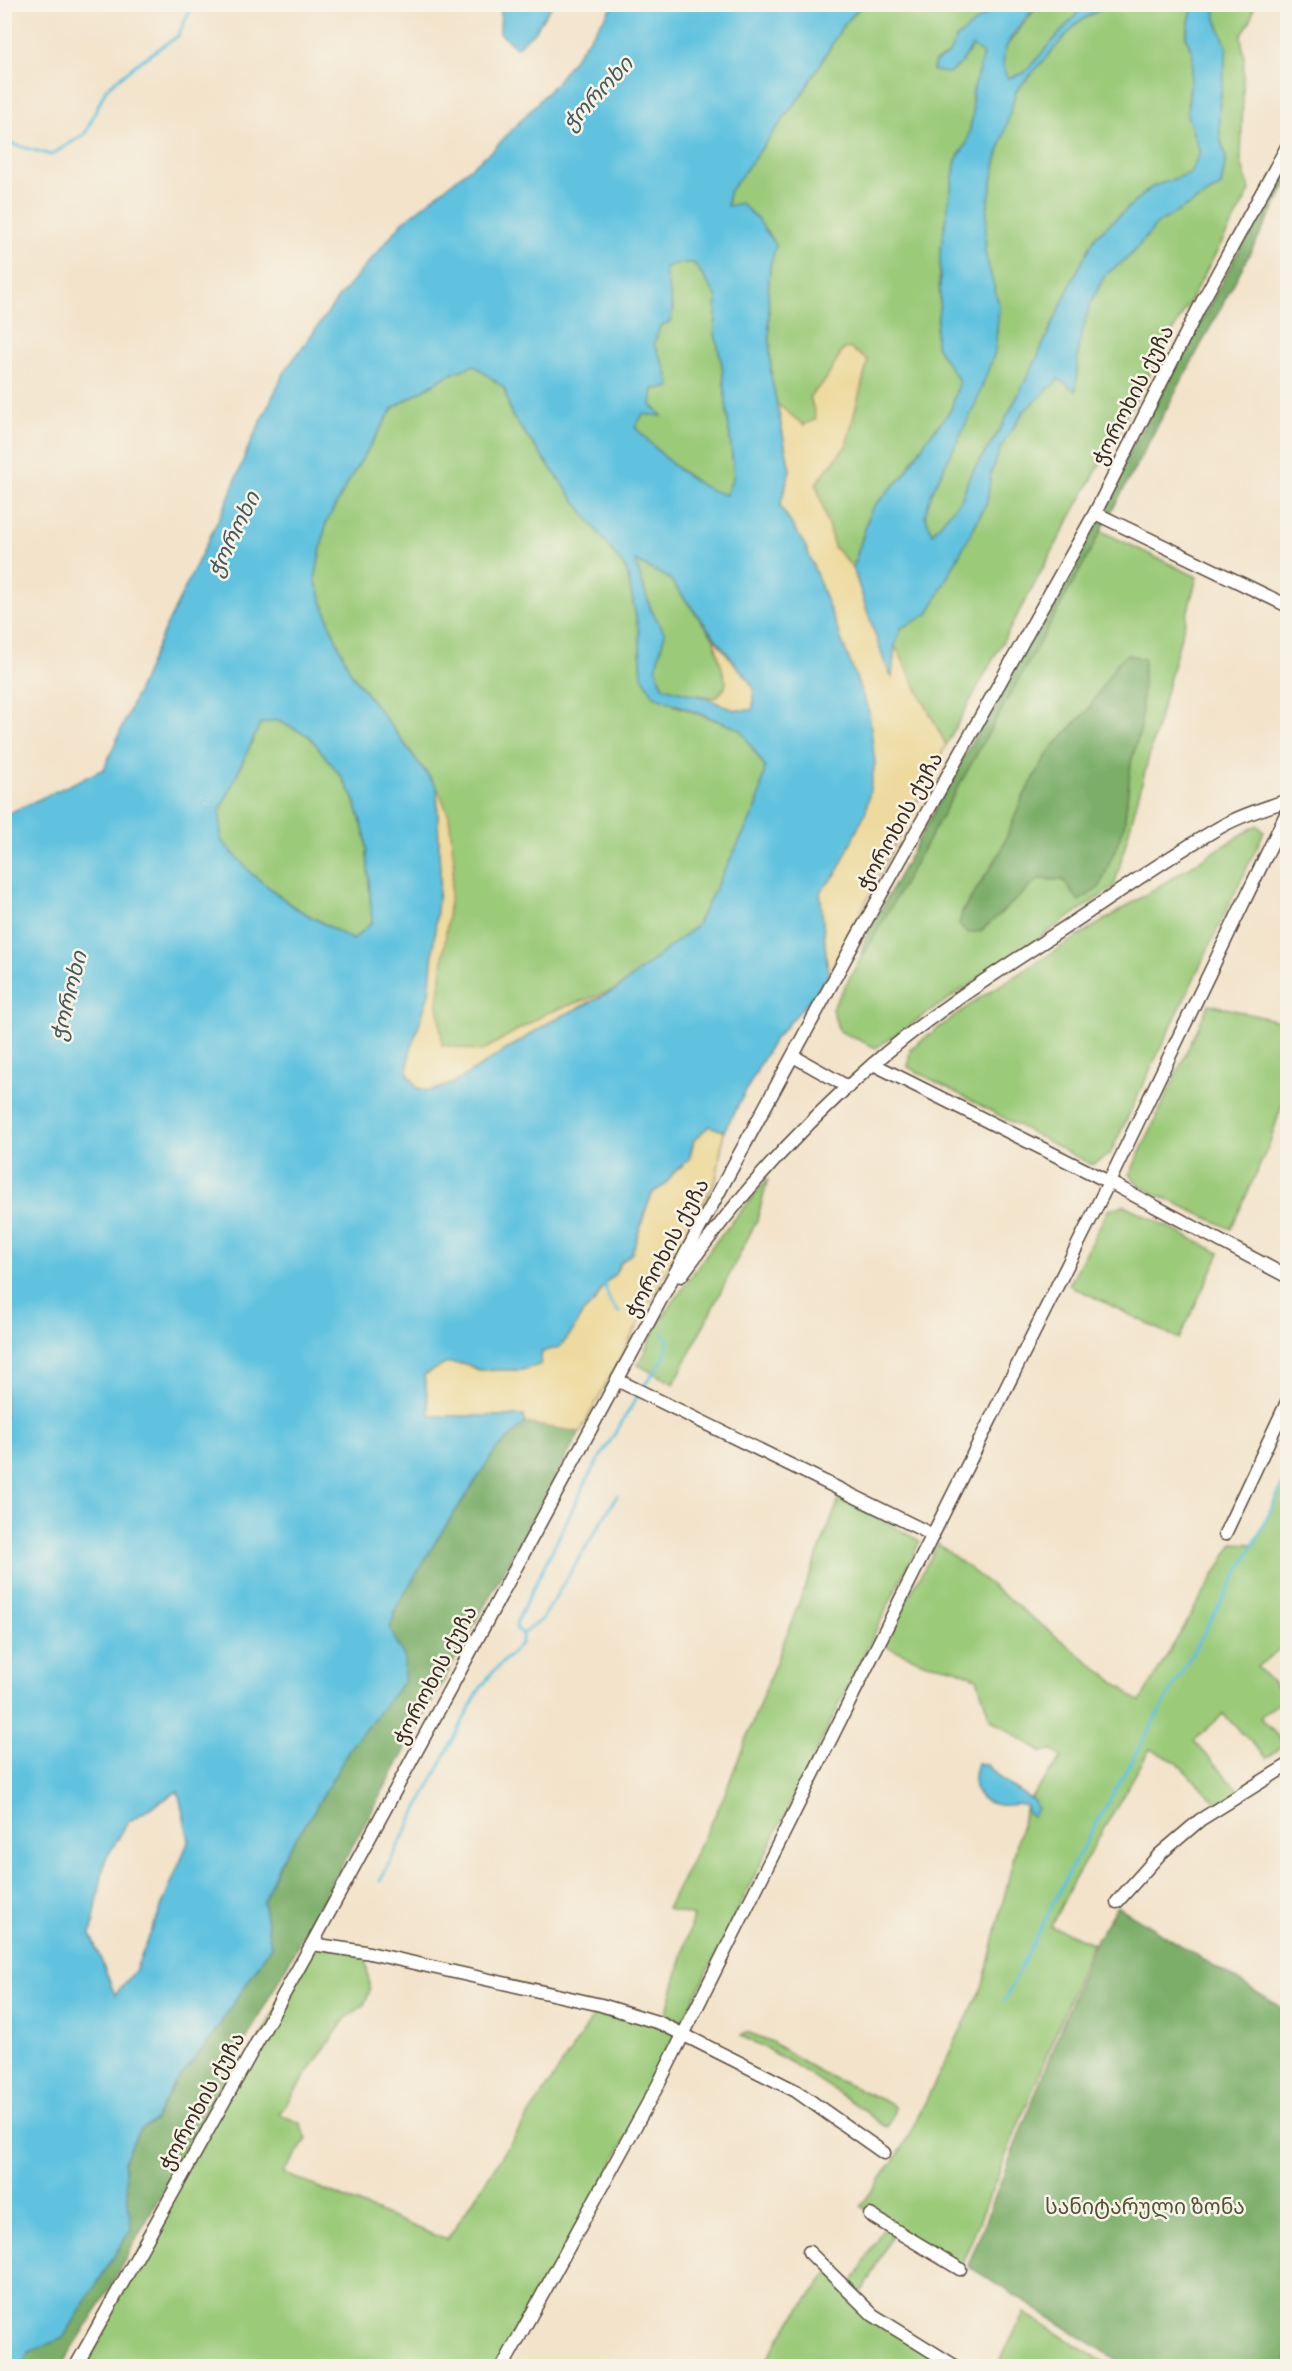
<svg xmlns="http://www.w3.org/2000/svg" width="1292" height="2371" font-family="Dekko,'Noto Sans Georgian',sans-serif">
	<rect width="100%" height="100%" fill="#f7f3e8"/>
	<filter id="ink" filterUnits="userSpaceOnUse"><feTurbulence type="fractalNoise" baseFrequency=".0167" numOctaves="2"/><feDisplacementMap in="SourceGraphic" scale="12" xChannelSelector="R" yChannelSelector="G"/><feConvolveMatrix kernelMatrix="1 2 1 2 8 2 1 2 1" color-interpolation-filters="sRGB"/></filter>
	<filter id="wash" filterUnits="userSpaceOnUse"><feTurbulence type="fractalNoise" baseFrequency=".008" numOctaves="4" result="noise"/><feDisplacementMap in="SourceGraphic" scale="24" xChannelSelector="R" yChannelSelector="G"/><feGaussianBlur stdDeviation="1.35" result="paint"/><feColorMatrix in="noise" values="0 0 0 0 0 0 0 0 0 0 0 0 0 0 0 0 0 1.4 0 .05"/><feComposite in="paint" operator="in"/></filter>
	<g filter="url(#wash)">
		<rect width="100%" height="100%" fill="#f3e3ca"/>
		<g fill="#9bca79" stroke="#6b7a4c" stroke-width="1.5" fill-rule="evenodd">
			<polygon points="862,5 997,5 957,39 948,55 935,62 933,70 949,73 962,62 972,45 983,54 972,95 973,115 967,143 956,160 939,276 940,303 936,330 936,346 959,380 951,410 927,439 902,478 890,489 871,510 853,568 834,547 816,483 846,446 843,350 825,381 810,396 816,419 804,426 777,404 771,376 768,294 770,266 776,245 727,207 729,192 805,90 842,27"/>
			<polygon points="1038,5 1085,5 1024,74 1008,78 1002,67 1004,49"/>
			<polygon points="1108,5 1193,5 1186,36 1193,56 1187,115 1200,153 1190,173 1152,187 1096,236 1073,279 1036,360 1001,428 969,477 962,498 932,534 925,515 931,494 975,405 995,351 999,305 985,253 987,209 995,166 1016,91 1078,22"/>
			<polygon points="1215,5 1254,5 1251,20 1241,36 1244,56 1241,162 1250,191 946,745 895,646 901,628 928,614 987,503 991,473 1001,447 1023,412 1060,379 1076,391 1078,347 1090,304 1105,275 1129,257 1158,223 1221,186 1226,157 1220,138 1219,111 1227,48 1216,19"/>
			<polygon points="679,263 694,263 717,297 715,333 722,365 734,475 726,495 708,490 668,461 635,427 643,414 661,415 651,405 653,389 670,387 665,367 654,344 660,326 674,310 666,283 665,267"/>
			<polygon points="474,365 504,388 512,416 627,571 639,632 642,676 674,705 740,729 765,767 757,807 696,926 617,989 547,1013 482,1051 442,1045 438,1003 437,787 351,673 332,630 315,579 326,523 351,477 393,408 448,375"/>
			<path d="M 1101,531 L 1197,577 L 1114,887 L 876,1048 L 839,1031 L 832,1009 ZM 1117,663 L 1141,727 L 1131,763 L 1124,827 L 1063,880 L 1039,879 L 962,912 L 1000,853 L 1022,799 L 1050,750 L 1088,710 Z"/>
			<polygon points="635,560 669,578 713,637 726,682 725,687 716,698 679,692 663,687 656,667 664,633 651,610"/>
			<polygon points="276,720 309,736 341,776 354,798 366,839 372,922 352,941 294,907 253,875 221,840 220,811 260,724"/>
			<polygon points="1257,825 1264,832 1110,1154 1092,1165 908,1067 910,1049 978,999"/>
			<polygon points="1209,1004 1287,1023 1287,1089 1269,1145 1231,1229 1139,1186 1130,1174"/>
			<polygon points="768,1179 757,1220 674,1384 638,1365 658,1324 713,1245"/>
			<polygon points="1124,1205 1220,1253 1179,1339 1069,1285 1108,1210"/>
			<polygon points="1287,1474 1287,1643 1257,1667 1287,1697 1260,1717 1285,1744 1267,1758 1223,1714 1194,1741 1242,1794 1221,1807 1176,1762 1150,1749 1074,1880 1051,1926 1092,1943 960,2269 895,2230 857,2301 941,2357 936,2366 763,2366 788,2325 829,2272 848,2291 885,2224 861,2206 903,2147 983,1985 1026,1806 1034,1801 1030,1798 1062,1758 1052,1750 1042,1752 990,1719 977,1678 953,1668 926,1663 882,1645 938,1544 1140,1702 1233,1543 1254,1544"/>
			<polygon points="840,1497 920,1541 683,2021 666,2015 693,1916 667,1909 722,1801"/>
			<polygon points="312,1944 365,1952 370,1990 364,2005 345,2019 279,2114 300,2123 307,2139 283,2173 447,2240 601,2005 682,2035 503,2366 76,2366"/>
			<path d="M 747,2032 L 770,2041 L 820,2072 L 891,2104 L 895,2108 L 888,2127 C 877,2124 868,2112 858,2106 C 820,2081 783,2055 741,2036 Z"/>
			<polygon points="1024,2313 1110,2366 1004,2366 999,2363"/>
		</g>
		<g fill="#7cae69" stroke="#5c6c44" stroke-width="1.5">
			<polygon points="1287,162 1287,184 1077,576 863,956 861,954 864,940"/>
			<polygon points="1127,654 1144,659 1141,727 1131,763 1124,827 1100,887 1079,901 1063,880 1039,879 981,931 968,933 959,925 962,912 1000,853 1022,799 1050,750 1088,710 1117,663"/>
			<polygon points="525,1423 580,1432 100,2305 61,2366 21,2366 29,2352 63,2338 130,2229 124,2161 139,2130 154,2121 176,2082 209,2041 271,1946 263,1902 280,1862 315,1809 352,1745 404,1681 404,1657 390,1629 396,1608 437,1539 496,1450"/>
			<polygon points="1117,1906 1287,2011 1287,2366 1127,2366 968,2266 1094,1943"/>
		</g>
		<g fill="#eeda9e" stroke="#94825e" stroke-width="1.5">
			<polygon points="849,348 868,360 846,446 816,483 834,547 853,568 884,661 892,675 895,646 946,745 828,975 820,892 836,874 869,712 806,547 780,506 790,470 777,404 804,425 816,419 810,396 825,381 843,350"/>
			<path d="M 713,637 C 720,646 727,655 735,664 C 749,681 760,686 752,711 L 734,710 L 703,697 L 716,698 L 725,688 L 726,682 Z"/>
			<polygon points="437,787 449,816 454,862 438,1003 442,1045 482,1051 547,1013 617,989 550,1022 454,1083 432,1091 417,1088 407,1072 410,1052 418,1026 440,879"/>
			<polygon points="709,1126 724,1131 716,1180 580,1432 525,1423 524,1416 430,1416 424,1375 447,1363 466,1364 479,1370 522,1370 542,1352 572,1332 582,1314 596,1300 604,1284 615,1274 620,1263 632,1253 646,1209 653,1192 664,1186 675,1171 689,1160 694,1140"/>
		</g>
		<g fill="#61c2df" stroke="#4e767e" stroke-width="1.5" fill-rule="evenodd">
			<path d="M 997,4 L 1038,5 C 1021,24 992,51 1008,78 L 1024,73 L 1085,5 L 1108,5 L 1078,22 L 1016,91 L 995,166 L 987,209 L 985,253 L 999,305 L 995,352 L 975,405 L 931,494 L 925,515 L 932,534 L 962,498 L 969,477 L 1001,428 L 1036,360 L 1073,279 L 1096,236 L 1152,187 L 1190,173 L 1200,153 L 1187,115 L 1193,56 L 1186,36 L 1193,5 L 1215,5 L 1216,19 L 1227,48 L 1219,108 L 1220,138 L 1226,157 L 1221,186 L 1158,223 L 1129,257 L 1105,275 L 1090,304 L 1078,347 L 1076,391 L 1059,379 L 1023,412 L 1001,447 L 991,473 L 987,502 L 928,614 L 901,628 L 895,646 L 892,677 L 884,661 L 853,568 L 871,510 L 890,489 L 902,478 L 927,439 L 951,410 L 959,381 L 936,346 L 936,330 L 940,303 L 940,253 L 956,160 L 967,143 L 973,115 L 972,95 L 983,54 L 972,46 L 962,62 L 949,73 L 933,71 L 935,62 L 948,55 L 956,39 Z"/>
			<polygon points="501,5 501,4 552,5 535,31 516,48 500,33"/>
			<path d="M 614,5 L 862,5 L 842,27 L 805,90 L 729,192 L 727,206 L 741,203 L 759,221 L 776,245 L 770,266 L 768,294 L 771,376 L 790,470 L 780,506 L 806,547 L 869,712 L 875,763 L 866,811 L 836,874 L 820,892 L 828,975 L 816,993 L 773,1041 L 724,1131 L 709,1126 L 694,1140 L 689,1160 L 675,1171 L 664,1186 L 653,1192 L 646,1209 L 632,1253 L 620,1263 L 615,1274 L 604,1284 L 596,1300 L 582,1314 L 572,1332 L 560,1347 L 542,1352 L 540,1365 L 522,1370 L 479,1370 L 466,1364 L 447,1363 L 424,1375 L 430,1416 L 524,1416 L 525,1423 L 496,1450 L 437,1539 L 396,1608 L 390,1629 L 404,1657 L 404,1681 L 352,1745 L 315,1809 L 280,1862 L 263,1902 L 271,1946 L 209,2041 L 172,2087 L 154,2121 L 139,2130 L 124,2161 L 131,2229 L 63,2338 L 29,2352 L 21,2366 L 5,2366 L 5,815 L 104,769 L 162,635 L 226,504 L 248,448 L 285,371 L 339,297 L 403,222 L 495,148 L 555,84 ZM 679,263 L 694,263 L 717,297 L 715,333 L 722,365 L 734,475 L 726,495 C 689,486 661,454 635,427 L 643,414 L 662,416 L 651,405 L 653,389 L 671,387 L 665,367 L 654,344 L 660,326 L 670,322 C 676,304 666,286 665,267 ZM 474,365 L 504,388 L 512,416 L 627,571 L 639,632 L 642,676 L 654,696 L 740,729 L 765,767 L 757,807 L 696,926 L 617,989 L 550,1022 L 454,1083 L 432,1091 L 417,1088 L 407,1072 L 410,1052 L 429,994 L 440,879 L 437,787 L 351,673 L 332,630 L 315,579 L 326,523 L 351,477 L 393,408 L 448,375 ZM 635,561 L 669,578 L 737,666 C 751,680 758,691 752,710 L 734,710 L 703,697 L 663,687 L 656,667 L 665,633 L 651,610 ZM 276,720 L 309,736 L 341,776 L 354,798 L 366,839 L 372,922 L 353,940 L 294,907 L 253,875 L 221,840 L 220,811 L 260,724 ZM 178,1791 L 189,1840 L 135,1971 L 115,1995 L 91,1935 L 105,1860 L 128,1822 Z"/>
			<path d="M 977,1763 L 987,1765 L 1004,1782 L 1034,1801 L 1037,1809 L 1032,1816 L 1028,1813 L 1026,1806 C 1016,1801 1009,1807 999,1805 C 974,1802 970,1783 977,1763 Z"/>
		</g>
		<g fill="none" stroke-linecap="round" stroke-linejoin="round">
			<g stroke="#61c2df" stroke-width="3">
				<polyline points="4,142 51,155 85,134 106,89 139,62 178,36 189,12 187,4"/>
				<polyline points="604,1284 611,1304 620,1313"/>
				<polyline points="642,1389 664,1358 668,1341 663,1334"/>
				<polyline points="617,1496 542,1619 523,1634 516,1628 517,1621 590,1474 639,1394"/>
				<polyline points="380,1881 478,1692 491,1674 521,1644 523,1634"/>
				<polyline points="1004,2001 1070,1870 1254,1544 1288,1474"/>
			</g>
		</g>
	</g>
	<g filter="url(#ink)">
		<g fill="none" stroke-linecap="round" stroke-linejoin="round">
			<g stroke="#574638" stroke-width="15">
				<g id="minor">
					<polyline points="1095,513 1288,606"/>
					<polyline points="793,1056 848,1087"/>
					<polyline points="873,1064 1109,1182 1288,1277"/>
					<path d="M 681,1276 C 736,1199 800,1127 872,1065 C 938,1007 1014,962 1087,913 C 1132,883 1177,851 1224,825 C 1244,814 1266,808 1288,800"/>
					<polyline points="617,1380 933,1535"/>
					<polyline points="1225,1534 1288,1400"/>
					<polyline points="1117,1902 1160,1854 1200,1820 1288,1765"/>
					<polyline points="312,1944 365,1952 601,2005 660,2023 796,2091 884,2153"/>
					<polyline points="870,2215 960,2269"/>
					<polyline points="809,2252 873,2315 955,2366"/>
					<polyline points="76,2366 312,1944 857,937 1095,513 1203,300 1288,145"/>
					<polyline points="503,2366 658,2085 1109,1182 1288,810"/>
				</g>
			</g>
			<use href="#minor" stroke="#fff" stroke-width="12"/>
		</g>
	</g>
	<g text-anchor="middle" stroke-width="5" stroke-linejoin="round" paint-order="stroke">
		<g font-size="21" fill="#3b2a1e" stroke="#f7f3e8">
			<text transform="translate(1133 395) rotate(-63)" y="7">ჭოროხის ქუჩა</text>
			<text transform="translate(900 821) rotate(-61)" y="7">ჭოროხის ქუჩა</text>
			<text transform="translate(667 1248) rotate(-62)" y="7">ჭოროხის ქუჩა</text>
			<text transform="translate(435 1675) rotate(-62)" y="7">ჭოროხის ქუჩა</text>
			<text transform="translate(202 2101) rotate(-61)" y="7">ჭოროხის ქუჩა</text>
		</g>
		<g font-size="21" fill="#535235" stroke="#f7f3e8">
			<text x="1145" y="2214">სანიტარული ზონა</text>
		</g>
		<g font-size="22" font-style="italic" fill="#465858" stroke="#f7f3e8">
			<text transform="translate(597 93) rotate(-47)" y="8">ჭოროხი</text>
			<text transform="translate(233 534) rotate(-64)" y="8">ჭოროხი</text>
			<text transform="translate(68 996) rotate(-76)" y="8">ჭოროხი</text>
		</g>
	</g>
	<rect width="1292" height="2371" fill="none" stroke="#f7f3e8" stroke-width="24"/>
</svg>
